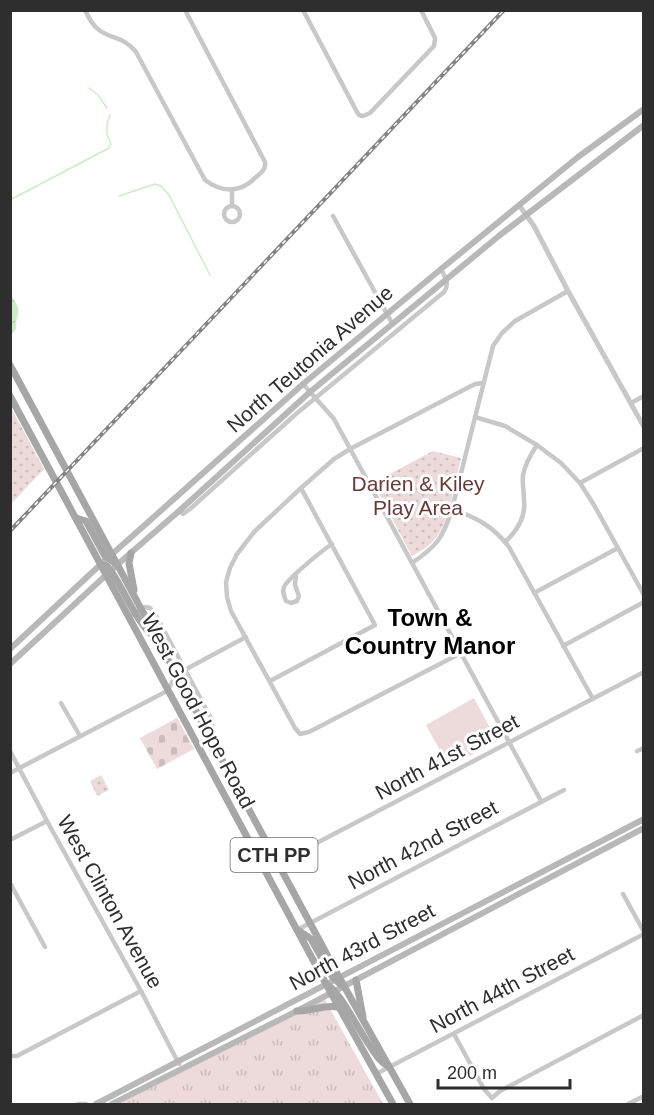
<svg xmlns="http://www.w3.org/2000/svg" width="654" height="1115" font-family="Arial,sans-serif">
	<defs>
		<pattern id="grass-tufts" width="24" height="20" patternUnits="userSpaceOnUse" patternTransform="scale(1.5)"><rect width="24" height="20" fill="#eddadb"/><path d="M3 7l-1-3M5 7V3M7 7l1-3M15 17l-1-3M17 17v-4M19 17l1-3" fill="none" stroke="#ccbbbc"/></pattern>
		<pattern id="cemetery-stones" width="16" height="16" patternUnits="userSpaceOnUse" patternTransform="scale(1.5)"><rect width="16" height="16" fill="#eddadb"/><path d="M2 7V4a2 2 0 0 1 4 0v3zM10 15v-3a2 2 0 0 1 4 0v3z" fill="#ccbbbc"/></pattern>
		<pattern id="park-dots" width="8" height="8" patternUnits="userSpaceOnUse" patternTransform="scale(1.5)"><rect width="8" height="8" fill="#eddadb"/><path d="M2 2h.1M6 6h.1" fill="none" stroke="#ccbbbc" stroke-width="1.8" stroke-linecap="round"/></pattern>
		<pattern id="water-ripples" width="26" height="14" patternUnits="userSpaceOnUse" patternTransform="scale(1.5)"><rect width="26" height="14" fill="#caeec4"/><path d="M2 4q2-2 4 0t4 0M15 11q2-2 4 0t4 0" fill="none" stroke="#aecca9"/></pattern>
	</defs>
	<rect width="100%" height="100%" fill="#fff"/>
	<polygon fill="url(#grass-tufts)" points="324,998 383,1104 119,1104"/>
	<polygon fill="url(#cemetery-stones)" points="177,718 194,749 157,769 140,738"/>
	<g fill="url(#park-dots)">
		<polygon points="10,406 44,469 11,504 10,504"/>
		<path d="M 433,451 L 461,458 C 455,481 450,522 435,539 C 428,547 421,551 412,556 L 373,483 Z"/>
		<polygon points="101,775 109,790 97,796 90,781"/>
	</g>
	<polygon fill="#eddadb" points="474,698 497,741 449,767 426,725"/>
	<path fill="url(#water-ripples)" d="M 11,295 C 24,314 16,310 16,329 L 11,335 Z"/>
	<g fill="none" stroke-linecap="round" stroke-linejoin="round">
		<g stroke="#caeec4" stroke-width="1.5">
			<polyline points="89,88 98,95 107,108"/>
			<polyline points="119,196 155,184 161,186 169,195 210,275"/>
			<polyline points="10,200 109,148 111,144 107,134 107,124 110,115"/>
		</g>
		<g stroke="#c8c8c8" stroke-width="4.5">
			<path d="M 85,10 C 89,18 92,25 99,30 C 113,40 123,36 136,52 L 205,180 C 222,193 241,193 256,177 C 262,172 266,169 265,162 L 185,10"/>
			<polyline points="303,10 357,112 359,115 363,116 370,113 434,46 435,38 421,10"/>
			<polyline points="232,190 232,205"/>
			<circle cx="232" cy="214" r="8"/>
			<polyline points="333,216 392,323"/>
			<polyline points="303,384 334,419 541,801"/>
			<polyline points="631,403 644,396"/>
			<polyline points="475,417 505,426 537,445 561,463 580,483 594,505 644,595"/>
			<polyline points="580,483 644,448"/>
			<path d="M 452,509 C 477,518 493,526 509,547 L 593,699"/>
			<path d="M 179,511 L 183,514 L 190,509 L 296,414 L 444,292 C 450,284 445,277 441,269"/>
			<path d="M 505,542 C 517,531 526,517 524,500 C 524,492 522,483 523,475 C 525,464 531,454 537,445"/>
			<path d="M 412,563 C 437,546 443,538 452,509 L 493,346 L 502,333 L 515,321 L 568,291"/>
			<path d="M 296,574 L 295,585 L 299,596 L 297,601 L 291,603 L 286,601 C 284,596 282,592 284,587 C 288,578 323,550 332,544"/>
			<polyline points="534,593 618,548"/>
			<polyline points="129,617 145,607 150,608 154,612 212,720 212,726 209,733"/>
			<polyline points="563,646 644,602"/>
			<polyline points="461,653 309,732 300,734 295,728 231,611 227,597 226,582 230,568 237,554 255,531 301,488 334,459 350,449 475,384 483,383"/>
			<polyline points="270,681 375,625 301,488"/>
			<polyline points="61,703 80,736"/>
			<polyline points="10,751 47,821 141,991 179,1064"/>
			<polyline points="637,751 644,748"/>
			<polyline points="10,773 167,691 177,674 246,637"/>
			<polyline points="10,840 47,821"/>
			<polyline points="265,870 644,672"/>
			<polyline points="10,883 45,947"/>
			<polyline points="623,894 644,932"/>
			<polyline points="297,930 564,790"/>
			<polyline points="454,1034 484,1089 492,1098 500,1091 644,1015"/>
			<polyline points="10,1056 17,1056 141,991"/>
			<polyline points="376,1074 644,934"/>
			<polyline points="78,1104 86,1104"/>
			<polyline points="628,1104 644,1096"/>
		</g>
		<polyline stroke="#c8c8c8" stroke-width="5" points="519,205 534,226 568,291 644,427"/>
		<g stroke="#b8b8b8" stroke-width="6">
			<polyline points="10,649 101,564 303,384 441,269 578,157 644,109"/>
			<polyline points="10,664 118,564 179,511 310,392 500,235 644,125"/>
			<polyline points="96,1104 644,819"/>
			<polyline points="112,1104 297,1011 644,828"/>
		</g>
		<g stroke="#a6a6a6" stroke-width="7">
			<polyline points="10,365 339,977 410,1104"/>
			<polyline points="10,396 326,984 393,1104"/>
			<polyline points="76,518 86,521 105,556 116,564"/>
			<polyline points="131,553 129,563 134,590"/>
			<path d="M 102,565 L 107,566 L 111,571 C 126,593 134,619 154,637"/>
			<polyline points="299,931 311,939 332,976 341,985"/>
			<polyline points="356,980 363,1017"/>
			<path d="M 329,986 C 345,1000 357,1028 370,1046 C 376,1055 380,1062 389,1067"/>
			<path d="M 297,1011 C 311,1012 324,1004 338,1007"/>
		</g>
		<g stroke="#838383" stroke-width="4">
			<polyline id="rail" points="10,531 504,10"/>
		</g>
		<use href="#rail" stroke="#fff" stroke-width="1.5" stroke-dasharray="4.5" stroke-linecap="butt"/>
	</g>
	<g text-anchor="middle" stroke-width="6" stroke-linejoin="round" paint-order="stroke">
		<rect fill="#fff" stroke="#6d6d6d" stroke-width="1.5" x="230.5" y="838" width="87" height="34" rx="4.5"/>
		<g font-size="20" font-weight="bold" fill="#2e2e2e">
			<text x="274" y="862">CTH PP</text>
		</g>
		<g font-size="21" fill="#2e2e2e" stroke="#fff">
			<text transform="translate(310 359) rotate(-41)" y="7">North Teutonia Avenue</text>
			<text transform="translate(198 711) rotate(62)" y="7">West Good Hope Road</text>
			<text transform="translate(447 757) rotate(-28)" y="7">North 41st Street</text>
			<text transform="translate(423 845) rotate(-28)" y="7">North 42nd Street</text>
			<text transform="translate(110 902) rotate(61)" y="7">West Clinton Avenue</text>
			<text transform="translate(362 947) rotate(-28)" y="7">North 43rd Street</text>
			<text transform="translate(502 990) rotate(-28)" y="7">North 44th Street</text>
		</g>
		<g font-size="21" fill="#6d3737" stroke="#fff">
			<text x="418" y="491">Darien &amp; Kiley<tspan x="418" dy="24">Play Area</tspan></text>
		</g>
		<g font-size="24" font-weight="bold" fill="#000" stroke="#fff">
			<text x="430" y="626">Town &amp;<tspan x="430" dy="28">Country Manor</tspan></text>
		</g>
	</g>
	<rect width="654" height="1115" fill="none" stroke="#2e2e2e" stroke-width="24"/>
	<path d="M438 1079v9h132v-9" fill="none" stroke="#2e2e2e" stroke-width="3"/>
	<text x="447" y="1079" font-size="18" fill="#2e2e2e" stroke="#ffffff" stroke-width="4.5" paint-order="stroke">200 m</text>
</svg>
